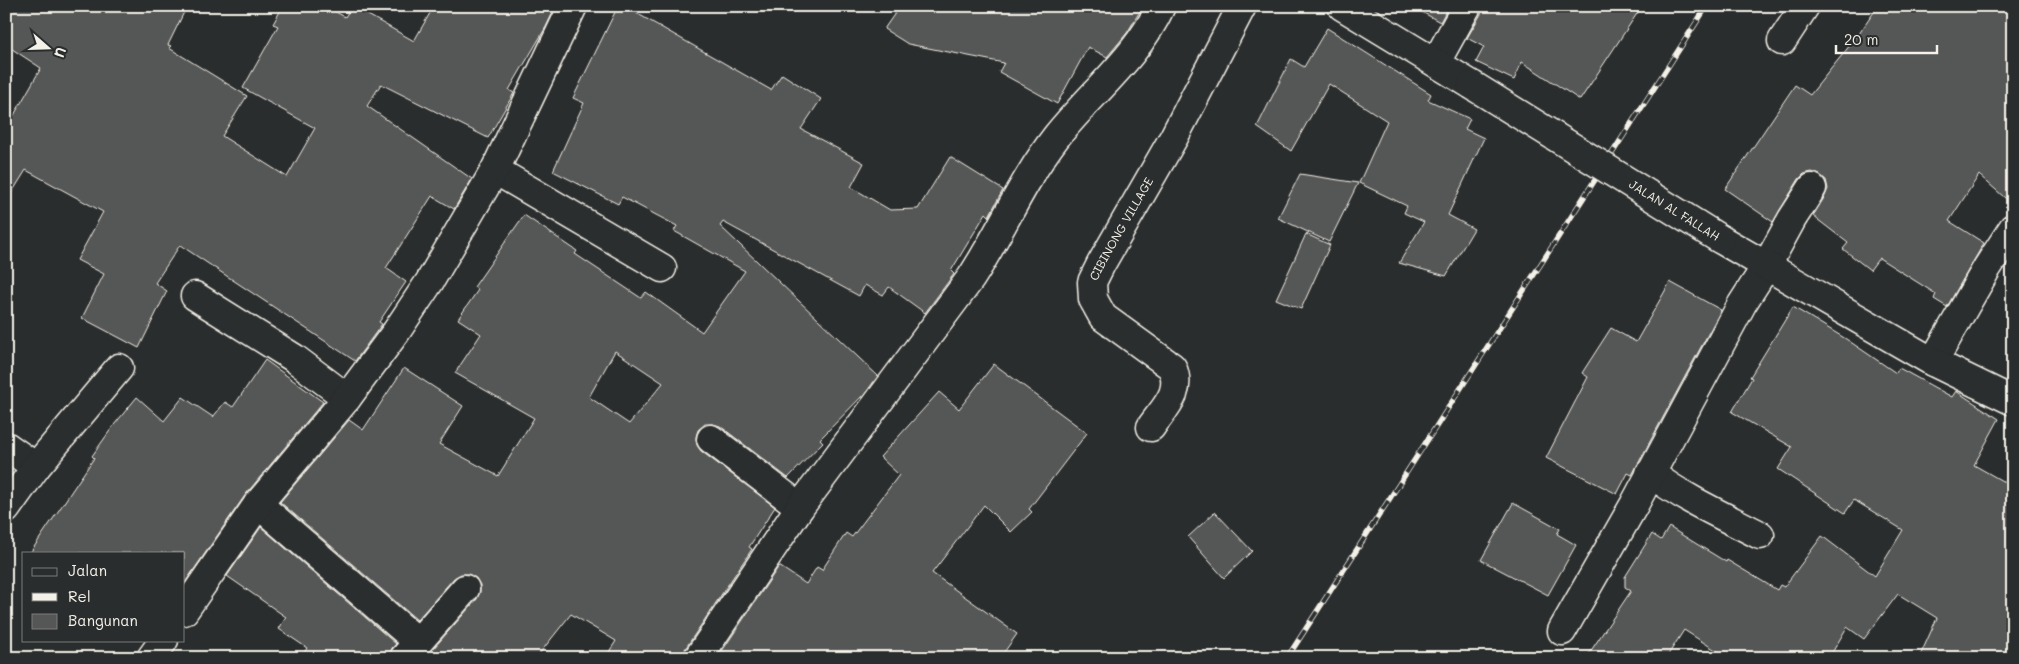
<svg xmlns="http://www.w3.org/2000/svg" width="2019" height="664" font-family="Mali,sans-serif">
	<rect width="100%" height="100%" fill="#2a2d2e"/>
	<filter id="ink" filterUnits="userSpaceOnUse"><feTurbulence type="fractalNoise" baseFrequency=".02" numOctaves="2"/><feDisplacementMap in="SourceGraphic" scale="10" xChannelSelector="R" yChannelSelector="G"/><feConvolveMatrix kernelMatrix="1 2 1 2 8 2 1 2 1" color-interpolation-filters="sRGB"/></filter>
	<g filter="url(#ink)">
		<g fill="#555756" stroke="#f4f1e8" fill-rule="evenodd">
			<polygon points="6,6 187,6 168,45 171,46 169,48 247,96 222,136 287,177 315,128 243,88 278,26 273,24 283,6 325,6 345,17 352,6 414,41 434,6 556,6 546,27 509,90 514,93 488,138 381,84 367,106 472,179 454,209 432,196 386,268 406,282 379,322 382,324 355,361 180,245 155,283 167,291 139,348 82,318 104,274 77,260 103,212 26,170 6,202 6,129 41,68 6,45"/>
			<path d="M 618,6 L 624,6 L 771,90 L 782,74 L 821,99 L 801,129 L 864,163 L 851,187 L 890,210 L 918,209 L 950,157 L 1003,190 L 989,216 L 986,213 L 951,271 L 954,274 L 925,313 L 889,287 L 883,295 L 865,285 L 859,296 L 723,222 L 720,226 L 878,376 L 867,391 L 820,439 L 823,442 L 788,478 L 720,426 L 713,424 L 705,424 L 698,430 L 696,437 L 697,445 L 701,451 L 775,507 L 749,547 L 752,549 L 685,649 L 683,658 L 605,658 L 616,641 L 571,614 L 536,658 L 425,658 L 477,599 L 480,592 L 480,585 L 476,578 L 468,574 L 461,574 L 454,578 L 417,620 L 280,502 L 349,420 L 363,430 L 404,368 L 463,406 L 439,444 L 498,476 L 534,418 L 455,373 L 481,334 L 458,319 L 478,290 L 474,287 L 524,215 L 577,251 L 575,254 L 641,298 L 646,292 L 702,332 L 745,271 L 674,231 L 677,226 L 622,197 L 618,204 L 553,171 L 584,103 L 573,98 ZM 615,351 L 663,383 L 629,424 L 589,397 Z"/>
			<polygon points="900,6 1143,6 1127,33 1107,57 1088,47 1057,104 999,72 1004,63 908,44 884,29"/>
			<polygon points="1411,6 1449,6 1440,22"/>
			<polygon points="1483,6 1642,6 1580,100 1522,62 1514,80 1476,62 1484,47 1467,38 1481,14"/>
			<polygon points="1878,6 2013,6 2013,205 1979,175 1949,221 1984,243 1947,307 1934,299 1936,294 1879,258 1870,270 1843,249 1848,243 1813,216 1825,196 1828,189 1826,180 1820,175 1812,172 1804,174 1799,179 1773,222 1725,189 1795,85 1810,95 1859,34"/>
			<polygon points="1327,28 1431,94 1428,100 1470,119 1465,129 1484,138 1448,215 1474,229 1446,276 1399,263 1424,222 1404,213 1407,206 1359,183 1387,121 1329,84 1291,151 1257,127 1291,59 1304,67"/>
			<polygon points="1300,174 1358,183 1329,242 1278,218"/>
			<polygon points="1306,234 1330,245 1301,309 1276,299"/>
			<polygon points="1670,282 1721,310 1632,475 1628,473 1617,494 1546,458 1588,377 1582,373 1611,328 1636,342"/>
			<polygon points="1793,307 1846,339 1896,373 1899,368 1952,397 1956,391 1999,419 1974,465 2013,487 2013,658 1919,658 1937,618 1898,594 1864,639 1847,627 1829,658 1728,658 1684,630 1666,658 1586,658 1631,591 1625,587 1625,577 1652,534 1661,540 1669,527 1726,562 1727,560 1777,590 1780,585 1784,587 1822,536 1875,576 1903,530 1854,500 1845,513 1778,469 1792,447 1732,412 1752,378 1750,377"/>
			<polygon points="265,360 323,402 246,494 184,584 184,553 30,553 94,458 92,456 114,425 137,397 164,421 183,397 213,417 225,402 233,407"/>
			<polygon points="994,364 1087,433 1029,509 1032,512 1011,532 984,505 932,573 1017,634 1000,658 733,658 722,651 779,566 806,584 817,567 822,570 846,533 852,537 899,475 880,457 939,392 959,409"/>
			<polygon points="1513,503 1560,529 1557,534 1576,545 1548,595 1481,560"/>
			<polygon points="1215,512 1252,551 1224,578 1188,537"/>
			<polygon points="261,527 396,644 392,648 389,658 301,658 307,648 279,629 286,617 227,576"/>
		</g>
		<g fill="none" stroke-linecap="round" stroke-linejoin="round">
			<g stroke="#f4f1e8" stroke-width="31">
				<g id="minor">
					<polyline points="1782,41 1805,6"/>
					<polyline points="1436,62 1467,6"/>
					<polyline points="495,170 662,268"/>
					<polyline points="195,296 294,358 347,398"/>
					<polyline points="1933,362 1987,268 2013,228"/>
					<path id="s1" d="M 1151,427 C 1165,407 1183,392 1172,367 L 1103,317 L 1093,299 L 1092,282 L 1101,264 L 1174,137 L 1242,6"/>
					<polyline points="711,439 800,507"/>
					<polyline points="6,446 36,467"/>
					<path d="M 1650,473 C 1683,498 1723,516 1760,535"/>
					<polyline points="258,504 417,641"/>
					<polyline points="6,509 36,467 119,368"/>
					<polyline points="184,611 258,504 347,398 396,332 430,281 495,170 573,6"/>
					<polyline points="1562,631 1634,505 1742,304 1767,265 1792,219 1812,188"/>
					<polyline points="151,658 164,640"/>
					<polyline points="404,658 465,589"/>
					<path d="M 698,658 L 800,507 L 971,278 C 1001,232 1022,181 1056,137 C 1091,93 1137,58 1161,6"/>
				</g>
			</g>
			<g stroke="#f4f1e8" stroke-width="31">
				<g id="tertiary">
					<polyline points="1342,6 1472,85"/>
					<polyline points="1720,239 1933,362 2013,401"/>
				</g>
			</g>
			<use href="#minor" stroke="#2a2d2e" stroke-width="28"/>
			<use href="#tertiary" stroke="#2a2d2e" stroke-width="28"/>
			<g stroke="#f4f1e8" stroke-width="5.5">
				<polyline id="rail" points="1287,658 1707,6"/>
			</g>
			<use href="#rail" stroke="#2a2d2e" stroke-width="4" stroke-dasharray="11" stroke-linecap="butt"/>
			<g stroke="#f4f1e8" stroke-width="31" stroke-linecap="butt">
				<g id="tertiary-bridge">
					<path id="s2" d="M 1472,85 L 1720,239"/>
				</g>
			</g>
			<use href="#tertiary-bridge" stroke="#2a2d2e" stroke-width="28"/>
		</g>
	</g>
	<g text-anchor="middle" stroke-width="5" stroke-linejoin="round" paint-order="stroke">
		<g font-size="12" fill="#f4f1e8" stroke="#2a2d2e">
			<text dy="4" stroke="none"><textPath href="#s2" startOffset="238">JALAN AL FALLAH</textPath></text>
			<text dy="4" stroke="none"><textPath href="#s1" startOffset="251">CIBINONG VILLAGE</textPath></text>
		</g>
	</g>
	<rect width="2019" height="664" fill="none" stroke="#2a2d2e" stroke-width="25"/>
	<rect x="12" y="12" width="1994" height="639" fill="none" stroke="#f4f1e8" stroke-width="2" filter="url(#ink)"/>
	<rect x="22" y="552" width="162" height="90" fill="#2a2d2e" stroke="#7b7b78"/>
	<rect x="32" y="568" width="25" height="8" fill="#2a2d2e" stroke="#7b7b78"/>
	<text x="68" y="576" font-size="15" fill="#f4f1e8">Jalan</text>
	<rect x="32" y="593" width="25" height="8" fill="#f4f1e8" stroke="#7b7b78"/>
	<text x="68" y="602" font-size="15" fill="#f4f1e8">Rel</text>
	<rect x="32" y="614" width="25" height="15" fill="#555756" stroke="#7b7b78"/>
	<text x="68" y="626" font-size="15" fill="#f4f1e8">Bangunan</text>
	<g transform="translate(48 48) rotate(110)" stroke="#2a2d2e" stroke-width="4" paint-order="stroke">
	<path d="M0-4L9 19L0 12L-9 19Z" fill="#f4f1e8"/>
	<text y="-8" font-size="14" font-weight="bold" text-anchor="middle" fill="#f4f1e8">U</text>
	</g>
	<path d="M1836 45v8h101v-8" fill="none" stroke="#f4f1e8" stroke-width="2.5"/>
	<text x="1844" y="45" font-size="15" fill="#f4f1e8" stroke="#2a2d2e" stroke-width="4" paint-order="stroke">20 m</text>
</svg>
